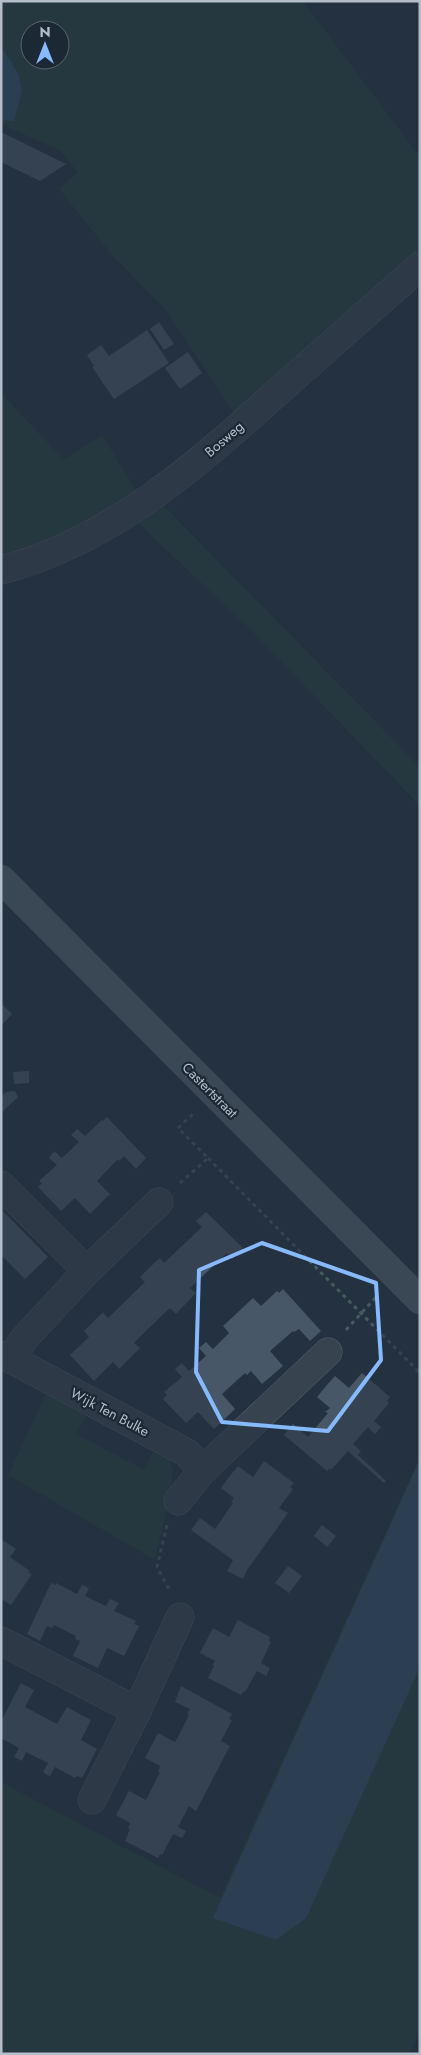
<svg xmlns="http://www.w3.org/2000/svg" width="421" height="2055" font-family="Jost,sans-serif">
	<rect width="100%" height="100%" fill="#243140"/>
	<g fill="#264041" fill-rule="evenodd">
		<path d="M 1,1 L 303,1 L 420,157 L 420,250 L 253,399 L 234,413 L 165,309 L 113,256 L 59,189 L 78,172 L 59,150 L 1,124 ZM 30,30 L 60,30 L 60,60 L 30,60 Z"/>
		<polygon points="1,393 64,460 102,435 139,496 93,526 1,561"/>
		<polygon points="161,503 420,767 420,806 251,630 134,519"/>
		<polygon points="46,1394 86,1416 76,1434 144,1470 153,1452 169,1459 173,1470 172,1484 155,1560 8,1475"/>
		<polygon points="420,1457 420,2031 409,2054 1,2054 1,1782 220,1898"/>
	</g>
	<g fill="#374e68">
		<polygon points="1,47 18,73 22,90 14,121 1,120"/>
		<polygon points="420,1459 420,1667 306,1918 276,1940 213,1918"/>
	</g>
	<g fill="#475767">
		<polygon points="1,132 66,164 40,181 1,162"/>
		<polygon points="159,322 174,344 164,350 150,329"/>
		<polygon points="147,330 169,363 114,399 92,367 94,366 87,355 101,345 109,356"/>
		<polygon points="188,352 202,373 180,389 165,368"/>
		<polygon points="1,1003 12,1014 1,1026"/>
		<polygon points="29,1071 29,1083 14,1084 13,1072"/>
		<polygon points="15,1091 18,1097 1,1113 1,1106 4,1104 1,1102 1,1097 6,1092"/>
		<polygon points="107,1117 146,1158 136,1169 124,1156 119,1161 118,1159 97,1181 110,1194 90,1214 75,1198 61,1211 38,1187 42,1183 39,1181 57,1165 49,1158 54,1151 62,1158 79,1142 71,1135 77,1129 85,1136 102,1120 103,1121"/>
		<polygon points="1,1209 48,1257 25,1279 1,1255"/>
		<polygon points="206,1212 243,1248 232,1259 227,1253 208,1271 190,1288 196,1293 176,1314 170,1308 151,1326 134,1343 140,1348 119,1369 113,1362 94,1381 70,1355 89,1337 84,1331 103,1312 108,1318 145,1282 140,1277 151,1266 160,1258 164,1263 202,1227 196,1221"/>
		<polygon points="283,1289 321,1331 310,1341 299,1329 294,1332 293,1331 270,1351 283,1366 262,1384 251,1371 247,1375 245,1373 222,1394 235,1409 214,1429 198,1412 186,1423 163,1399 167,1395 164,1392 182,1377 175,1369 182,1363 189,1371 206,1356 199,1348 206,1342 213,1349 229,1333 223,1326 253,1298 261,1306 277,1291 279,1293"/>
		<polygon points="362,1373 390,1397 387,1401 389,1403 374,1421 381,1427 377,1432 375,1434 368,1427 353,1444 361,1451 358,1455 386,1481 384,1483 348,1451 331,1470 330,1468 327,1471 284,1435 293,1424 308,1437 328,1413 325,1412 330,1408 317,1397 326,1386 335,1376 349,1388"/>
		<polygon points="264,1461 294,1483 290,1487 293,1489 279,1508 288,1513 247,1570 243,1579 227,1571 233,1560 191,1530 200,1518 215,1529 233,1503 231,1502 234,1498 221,1488 229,1477 238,1466 253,1477"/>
		<polygon points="322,1525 336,1536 327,1547 314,1536"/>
		<polygon points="1,1539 16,1549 10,1557 30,1571 28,1572 32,1574 11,1605 1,1599"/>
		<polygon points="288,1566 302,1576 289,1593 275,1583"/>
		<polygon points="51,1583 56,1585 56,1583 77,1594 82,1585 89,1588 85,1596 106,1606 110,1599 119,1603 114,1611 136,1621 134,1624 139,1626 124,1656 107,1648 98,1668 73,1656 80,1641 75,1639 76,1636 54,1625 52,1628 47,1626 40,1641 27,1634"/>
		<polygon points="238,1620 270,1637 269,1641 271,1642 261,1663 270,1668 266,1676 257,1671 245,1692 244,1691 241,1695 208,1678 214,1666 212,1665 215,1661 200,1653 213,1628 229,1637"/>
		<polygon points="21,1683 34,1690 25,1707 57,1724 67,1707 91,1720 81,1740 97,1749 82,1778 77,1776 75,1778 55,1767 50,1776 47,1775 43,1772 48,1763 26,1752 22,1761 14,1757 19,1748 1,1738 1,1721"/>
		<polygon points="181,1686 232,1714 229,1719 232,1720 221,1741 230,1746 196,1811 189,1806 178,1827 186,1831 182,1838 173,1834 162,1855 160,1854 158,1858 125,1841 130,1829 128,1828 130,1823 116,1815 129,1791 146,1800 160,1772 158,1772 160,1766 145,1758 158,1733 175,1742 181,1731 189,1715 187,1714 190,1709 175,1702"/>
	</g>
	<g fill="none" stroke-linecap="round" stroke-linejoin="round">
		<g stroke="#56616e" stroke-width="29">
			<g id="minor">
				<path d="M 1,570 C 111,542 199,463 281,389 C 327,348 374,307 420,266"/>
				<polyline points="1,1185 87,1271"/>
				<polyline points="1,1355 13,1360 22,1341 87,1271 159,1202"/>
				<polyline points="13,1360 187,1453 203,1470"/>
				<polyline points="178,1501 203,1470 328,1352"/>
				<polyline points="1,1641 137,1711 180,1617"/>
				<polyline points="92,1800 137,1711"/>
			</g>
		</g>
		<g stroke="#414c59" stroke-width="29">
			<polyline id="major" points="1,879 420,1300"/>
		</g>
		<g stroke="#445c5e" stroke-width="3" stroke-dasharray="4 4" stroke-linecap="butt">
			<polyline points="208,1158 420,1373"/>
			<polyline points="180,1183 208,1158 178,1128 194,1113"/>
			<polyline points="346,1330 377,1296"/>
			<polyline points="167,1525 157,1567 170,1591"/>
		</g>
		<use href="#minor" stroke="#384350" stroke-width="28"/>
		<use href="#major" stroke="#566270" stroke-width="28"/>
	</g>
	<path d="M0 0H421V2055H0ZM 262,1243 L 376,1283 L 381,1360 L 328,1431 L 222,1422 L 196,1372 L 199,1270 Z" fill="#243140" fill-opacity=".55" fill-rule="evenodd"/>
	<path fill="none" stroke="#87bafd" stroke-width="4" stroke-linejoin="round" d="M 262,1243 L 376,1283 L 381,1360 L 328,1431 L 222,1422 L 196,1372 L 199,1270 Z"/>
	<g text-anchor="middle" stroke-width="4.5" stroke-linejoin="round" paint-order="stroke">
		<g font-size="14" fill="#b4becb" stroke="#1d2835">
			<text transform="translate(224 439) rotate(-41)" y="5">Bosweg</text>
			<text transform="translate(210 1090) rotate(45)" y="5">Castertstraat</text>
			<text transform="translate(110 1412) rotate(28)" y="5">Wijk Ten Bulke</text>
		</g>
	</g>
	<rect width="421" height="2055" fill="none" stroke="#b4becb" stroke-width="5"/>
	<g transform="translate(45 45)"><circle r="24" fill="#1d2835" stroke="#596471"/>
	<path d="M0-4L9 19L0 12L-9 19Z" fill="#87bafd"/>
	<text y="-8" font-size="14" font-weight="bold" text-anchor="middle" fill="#b4becb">N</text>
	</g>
</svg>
